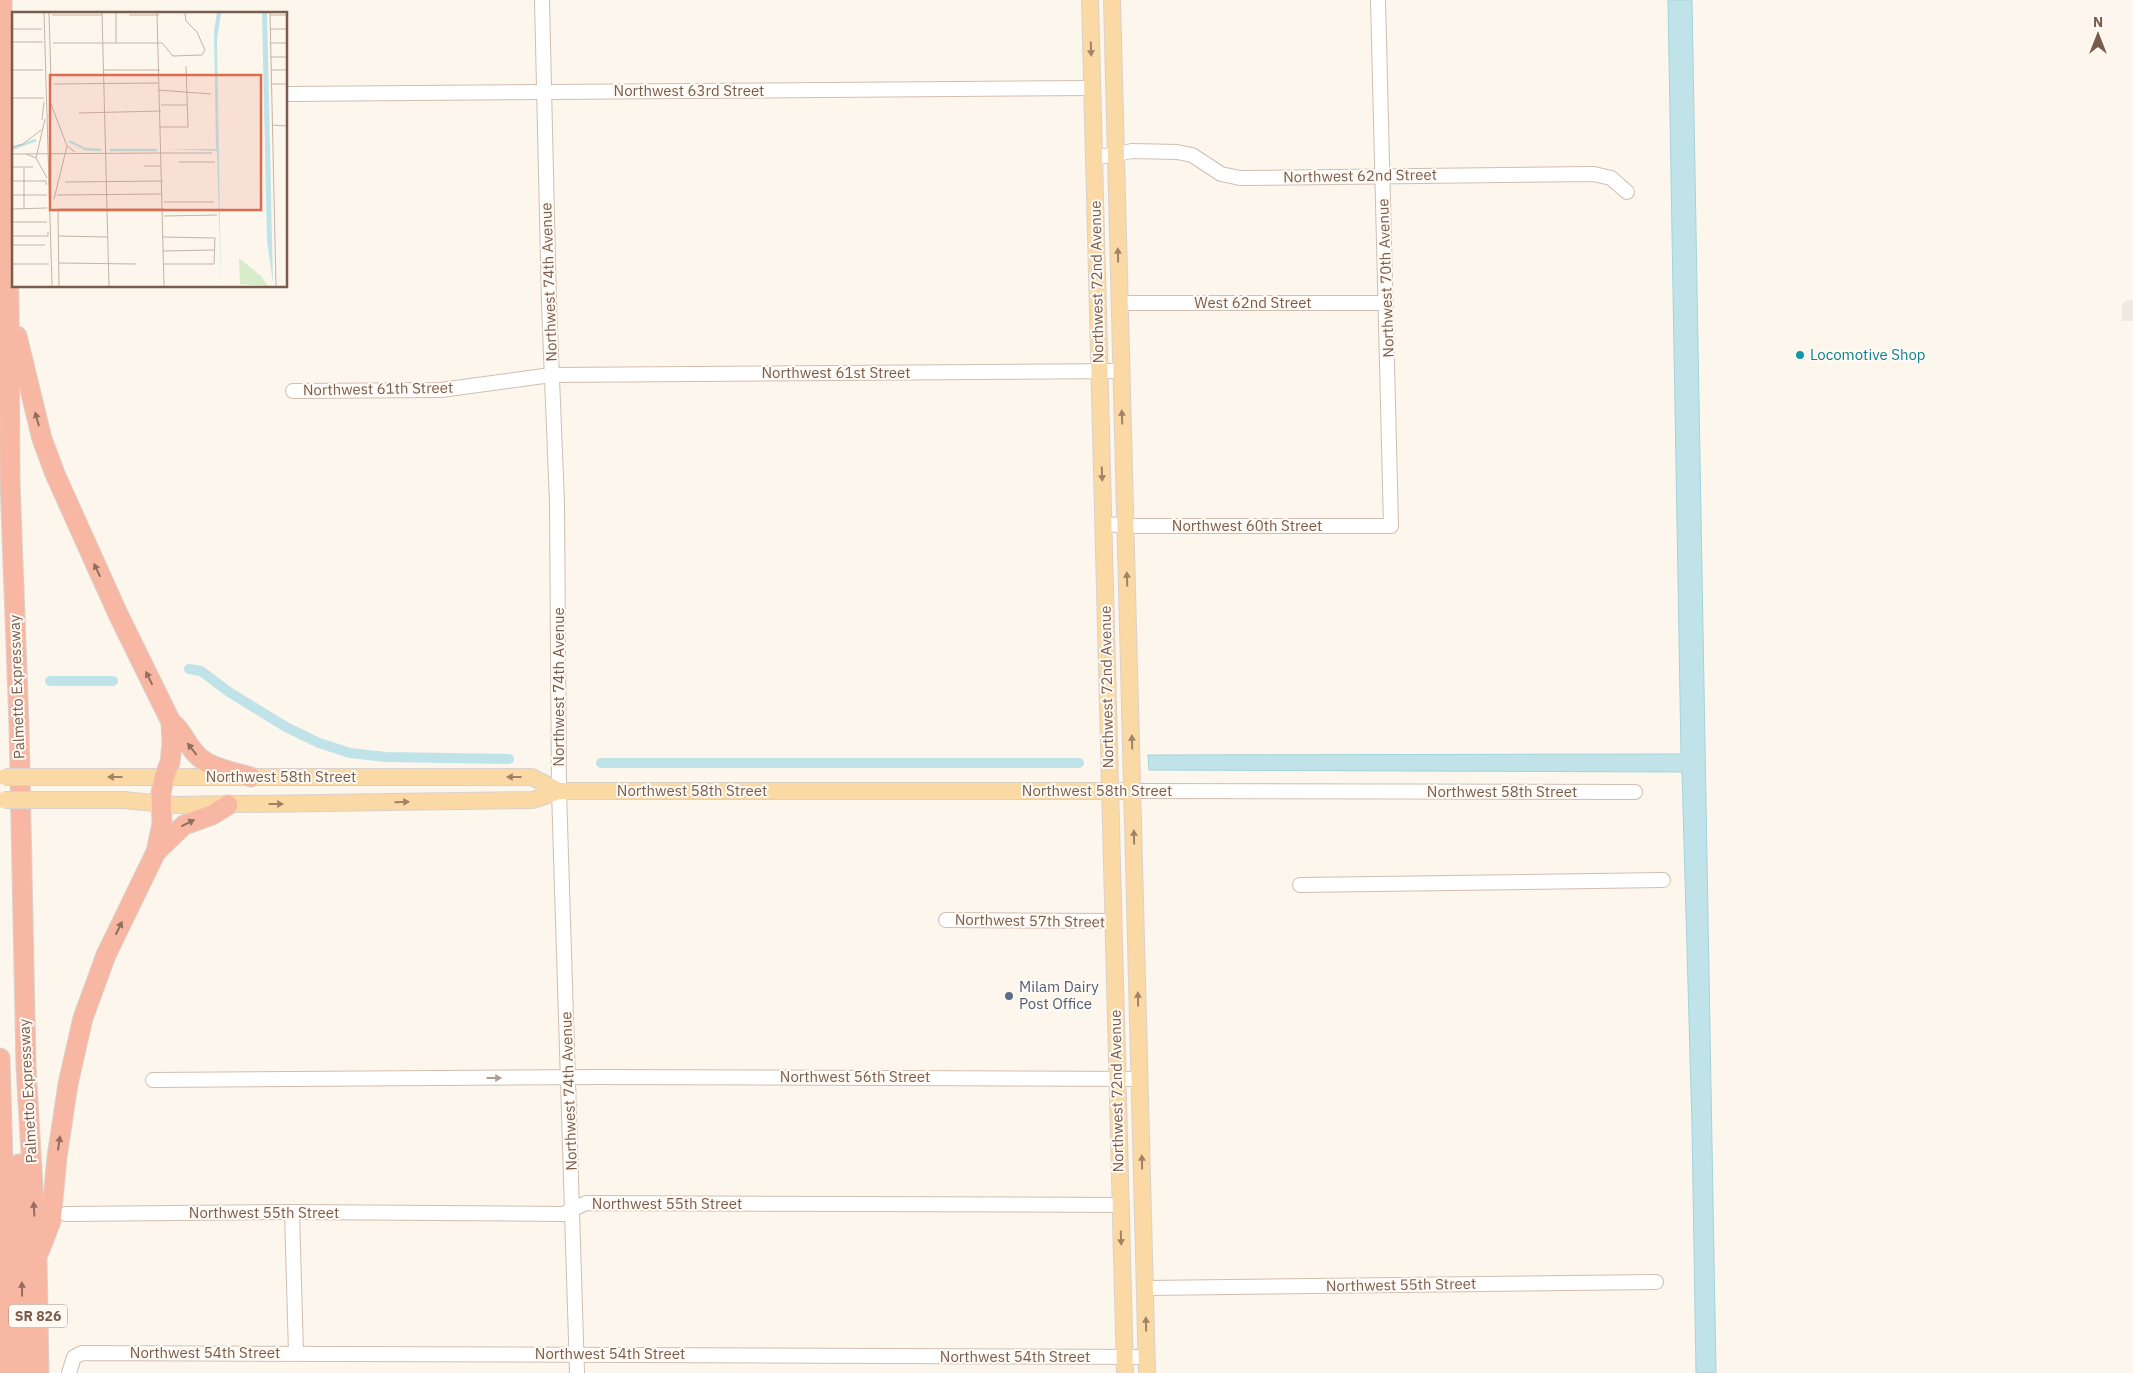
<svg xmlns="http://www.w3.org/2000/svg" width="2133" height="1373" font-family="'IBM Plex Sans',sans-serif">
	<rect width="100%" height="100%" fill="#fdf6ec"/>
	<polygon fill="#efe9e4" points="2127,300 2133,300 2133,321 2122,321 2122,304"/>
	<polygon fill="#bfe3e8" stroke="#a5d3da" points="1668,0 1692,0 1716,1373 1696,1373 1692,1125 1682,772 1149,770 1148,755 1681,754"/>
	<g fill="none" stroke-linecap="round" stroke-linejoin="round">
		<g stroke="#bfe3e8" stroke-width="10">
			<polyline points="189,669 201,671 229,692 286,727 319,743 350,753 386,757 509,759"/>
			<polyline points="50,681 113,681"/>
			<polyline points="601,763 1079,763"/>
		</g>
		<g stroke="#d1beb0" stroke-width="16">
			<g id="minor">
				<polyline points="542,0 549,304 557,502 559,791 577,1373"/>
				<polyline points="286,94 1092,88"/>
				<polyline points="1094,158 1132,151 1177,152 1192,155 1221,174 1240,178 1594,174 1611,178 1627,192"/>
				<polyline points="1120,303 1386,303"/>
				<polyline points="293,391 441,390 551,375 1122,371"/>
				<polyline points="1103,524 1136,526 1391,526 1378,0"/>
				<polyline points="1133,791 1635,792"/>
				<polyline points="1300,885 1663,880"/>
				<polyline points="946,920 1113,921"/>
				<polyline points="153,1080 600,1077 1140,1079"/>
				<polyline points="292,1212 296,1353"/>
				<polyline points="66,1214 292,1212 563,1214 586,1203 1120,1205"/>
				<polyline points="1146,1288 1656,1282"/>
				<polyline points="69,1373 74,1357 82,1353 1147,1357"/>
			</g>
		</g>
		<g stroke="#dad1cd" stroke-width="18">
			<g id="major">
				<polyline points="1090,0 1125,1373"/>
				<polyline points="1112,0 1147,1373"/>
				<polyline points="56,777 532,777 559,791"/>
				<polyline points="56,800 123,800 175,805 533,800 559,791 1133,791"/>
			</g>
		</g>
		<g stroke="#dad1cd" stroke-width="21">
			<g id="highway">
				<polyline points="2,0 9,300 10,481 19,725 26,1066 37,1258 39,1373"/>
				<polyline points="17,336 42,439 55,474 118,614 171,722 172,744 170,762 164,778 161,793 162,824 156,852 106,955 83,1018 68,1084 57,1157 51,1221 39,1252"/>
				<path d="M 171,722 C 184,732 182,737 192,749 C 206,769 229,770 251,777"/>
				<polyline points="156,852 184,825 212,815 228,805"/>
				<polyline points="0,1058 9,1373"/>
				<polyline points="19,1164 24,1373"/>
			</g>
		</g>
		<use href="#minor" stroke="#fff" stroke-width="14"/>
		<use href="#major" stroke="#fbd9a5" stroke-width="16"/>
		<use href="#highway" stroke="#f7b7a3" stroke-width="19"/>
		<g stroke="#dad1cd" stroke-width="18" stroke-linecap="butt">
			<g id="major-bridge">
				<polyline points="5,777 56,777"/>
				<polyline points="4,800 56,800"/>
			</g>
		</g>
		<use href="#major-bridge" stroke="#fbd9a5" stroke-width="16"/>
	</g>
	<defs><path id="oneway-solid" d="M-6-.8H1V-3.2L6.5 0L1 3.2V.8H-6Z" transform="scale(1.25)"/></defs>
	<g fill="#a18267">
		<use href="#oneway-solid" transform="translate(1091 49) rotate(88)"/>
		<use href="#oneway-solid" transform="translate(1118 255) rotate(-91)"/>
		<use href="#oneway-solid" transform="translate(1122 417) rotate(-92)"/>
		<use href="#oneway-solid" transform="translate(1102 474) rotate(88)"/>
		<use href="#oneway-solid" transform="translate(1127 579) rotate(-92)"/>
		<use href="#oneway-solid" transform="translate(1132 742) rotate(-92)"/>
		<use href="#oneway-solid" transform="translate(115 777) rotate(-180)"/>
		<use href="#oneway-solid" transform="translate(514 777) rotate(180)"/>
		<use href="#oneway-solid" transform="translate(402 802) rotate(-2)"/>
		<use href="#oneway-solid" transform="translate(276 804)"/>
		<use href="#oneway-solid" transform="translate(1134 837) rotate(-91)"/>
		<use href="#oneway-solid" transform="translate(1138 999) rotate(-91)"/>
		<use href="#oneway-solid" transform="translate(1142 1162) rotate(-91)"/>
		<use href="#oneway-solid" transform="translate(1121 1238) rotate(88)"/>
		<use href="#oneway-solid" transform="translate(1146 1324) rotate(-91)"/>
	</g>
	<g fill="#936e5e">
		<use href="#oneway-solid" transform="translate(37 419) rotate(-105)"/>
		<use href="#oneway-solid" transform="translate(97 570) rotate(-115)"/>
		<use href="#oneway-solid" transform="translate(149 678) rotate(-116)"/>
		<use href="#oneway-solid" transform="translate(192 749) rotate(-128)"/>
		<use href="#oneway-solid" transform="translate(188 823) rotate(-27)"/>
		<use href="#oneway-solid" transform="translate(119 928) rotate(-64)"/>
		<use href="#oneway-solid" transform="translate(59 1143) rotate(-82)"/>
		<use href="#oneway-solid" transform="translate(34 1209) rotate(-93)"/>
		<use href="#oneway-solid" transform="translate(22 1289) rotate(-91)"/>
	</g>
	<use fill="#af9d94" href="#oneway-solid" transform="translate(494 1078)"/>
	<circle fill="#0f9aa8" stroke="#fffaf3" stroke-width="2" cx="1800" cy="355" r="5"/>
	<circle fill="#5c6f8a" stroke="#fffaf3" stroke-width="2" cx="1009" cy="996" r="5"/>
	<g text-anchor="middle" stroke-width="4" stroke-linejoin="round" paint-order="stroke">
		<rect fill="#fffaf3" stroke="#a28b7f" stroke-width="1" x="9" y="1304.5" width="58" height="23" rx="4"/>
		<g font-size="14" font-weight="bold" fill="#7a5c4d">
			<text x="38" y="1321">SR 826</text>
		</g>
		<g font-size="15" fill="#7a5c4d" stroke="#fffaf3">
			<text x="689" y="96">Northwest 63rd Street</text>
			<text transform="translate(1360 176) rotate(-1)" y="5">Northwest 62nd Street</text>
			<text transform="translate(1386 278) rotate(-92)" y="5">Northwest 70th Avenue</text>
			<text transform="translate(549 282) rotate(-92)" y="5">Northwest 74th Avenue</text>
			<text transform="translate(1097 282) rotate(-91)" y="5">Northwest 72nd Avenue</text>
			<text x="1253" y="308">West 62nd Street</text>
			<text x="836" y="378">Northwest 61st Street</text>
			<text transform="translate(378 389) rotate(-1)" y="5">Northwest 61th Street</text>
			<text x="1247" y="531">Northwest 60th Street</text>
			<text transform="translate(17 687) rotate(-92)" y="5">Palmetto Expressway</text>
			<text transform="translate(559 687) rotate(-90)" y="5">Northwest 74th Avenue</text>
			<text transform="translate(1107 687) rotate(-91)" y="5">Northwest 72nd Avenue</text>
			<text x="281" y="782">Northwest 58th Street</text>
			<text x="692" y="796">Northwest 58th Street</text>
			<text x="1097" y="796">Northwest 58th Street</text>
			<text x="1502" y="797">Northwest 58th Street</text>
			<text transform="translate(1030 921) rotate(1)" y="5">Northwest 57th Street</text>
			<text x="855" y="1082">Northwest 56th Street</text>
			<text transform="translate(28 1091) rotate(-93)" y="5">Palmetto Expressway</text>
			<text transform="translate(569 1091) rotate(-92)" y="5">Northwest 74th Avenue</text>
			<text transform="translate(1117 1091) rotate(-91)" y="5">Northwest 72nd Avenue</text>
			<text x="667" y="1209">Northwest 55th Street</text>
			<text x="264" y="1218">Northwest 55th Street</text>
			<text transform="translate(1401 1285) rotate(-1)" y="5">Northwest 55th Street</text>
			<text x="205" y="1358">Northwest 54th Street</text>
			<text x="610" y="1359">Northwest 54th Street</text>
			<text x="1015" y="1362">Northwest 54th Street</text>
		</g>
		<g font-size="15" fill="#0d838f" stroke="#fffaf3" text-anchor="start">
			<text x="1810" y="360">Locomotive Shop</text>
		</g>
		<g font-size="15" fill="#4e5e75" stroke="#fffaf3" text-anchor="start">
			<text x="1019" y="992">Milam Dairy<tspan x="1019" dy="17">Post Office</tspan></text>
		</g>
	</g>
	<g transform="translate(12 12)">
		<rect width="275" height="275" fill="#fdf6ec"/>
		<path d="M 227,246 L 249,264 L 256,274 L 228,272 Z" fill="#d8ecc9"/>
		<path d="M 205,1 L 209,1 L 205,28 L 209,274 L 205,139 L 152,137 L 204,137 L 202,19 ZM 250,1 L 255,1 L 261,271 L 255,229 Z" fill="#bfe3e8"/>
		<path fill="none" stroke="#bfe3e8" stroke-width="2.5" d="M 57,129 L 73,137 L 89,138M 0,137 L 24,128M 98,138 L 145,138"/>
		<path fill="none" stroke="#c5b3a7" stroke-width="1" d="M 32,1 L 40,274M 37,1 L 39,68M 90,1 L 97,274M 104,1 L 104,31M 145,1 L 152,274M 258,1 L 264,274M 40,3 L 90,3M 117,3 L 147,3M 258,3 L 275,3M 0,17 L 30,17M 258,17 L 275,17M 0,30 L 31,30M 41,31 L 150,31 L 161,44 L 190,43 L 193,38 L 185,20 L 174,9 L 173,1M 258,31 L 275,31M 258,45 L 275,45M 0,58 L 31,58M 92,58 L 148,58M 259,58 L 275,58M 42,72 L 146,71M 259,72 L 275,72M 146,78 L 199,82M 0,86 L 32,86M 39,92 L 55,134 L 63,140M 149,93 L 175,93M 67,101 L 149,99M 30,108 L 32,90M 260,113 L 275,114M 147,115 L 176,115 L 174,54M 0,135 L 11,132 L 29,118M 150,141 L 200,141M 0,142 L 150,141M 14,142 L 24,146 L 35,166M 24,146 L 33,107M 167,150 L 203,150M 132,154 L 148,154M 0,155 L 21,155M 12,155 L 12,197M 0,169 L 34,169 L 34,173M 53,170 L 151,169M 0,183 L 35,183M 45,183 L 149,182M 42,187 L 55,134M 152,190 L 202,190M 0,197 L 35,196M 152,204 L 205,203M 0,210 L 35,210M 0,224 L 36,224 L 36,220M 46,224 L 96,225M 150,225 L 203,226 L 202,252 L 151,252M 0,233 L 33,233M 151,239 L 203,238M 47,251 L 124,252M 0,252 L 37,252M 47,274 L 46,197 L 152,197"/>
		<path fill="#dc6d51" fill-opacity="0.15" stroke="#dc6d51" stroke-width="2.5" d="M 38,63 L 249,63 L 249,198 L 38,198 Z"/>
		<rect width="275" height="275" fill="none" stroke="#7a5c4d" stroke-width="2.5"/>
	</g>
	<g transform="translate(2098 35)" stroke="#fffaf3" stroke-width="4" paint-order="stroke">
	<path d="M0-4L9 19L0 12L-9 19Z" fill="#7a5c4d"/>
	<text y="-8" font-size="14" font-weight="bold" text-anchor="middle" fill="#7a5c4d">N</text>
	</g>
</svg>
